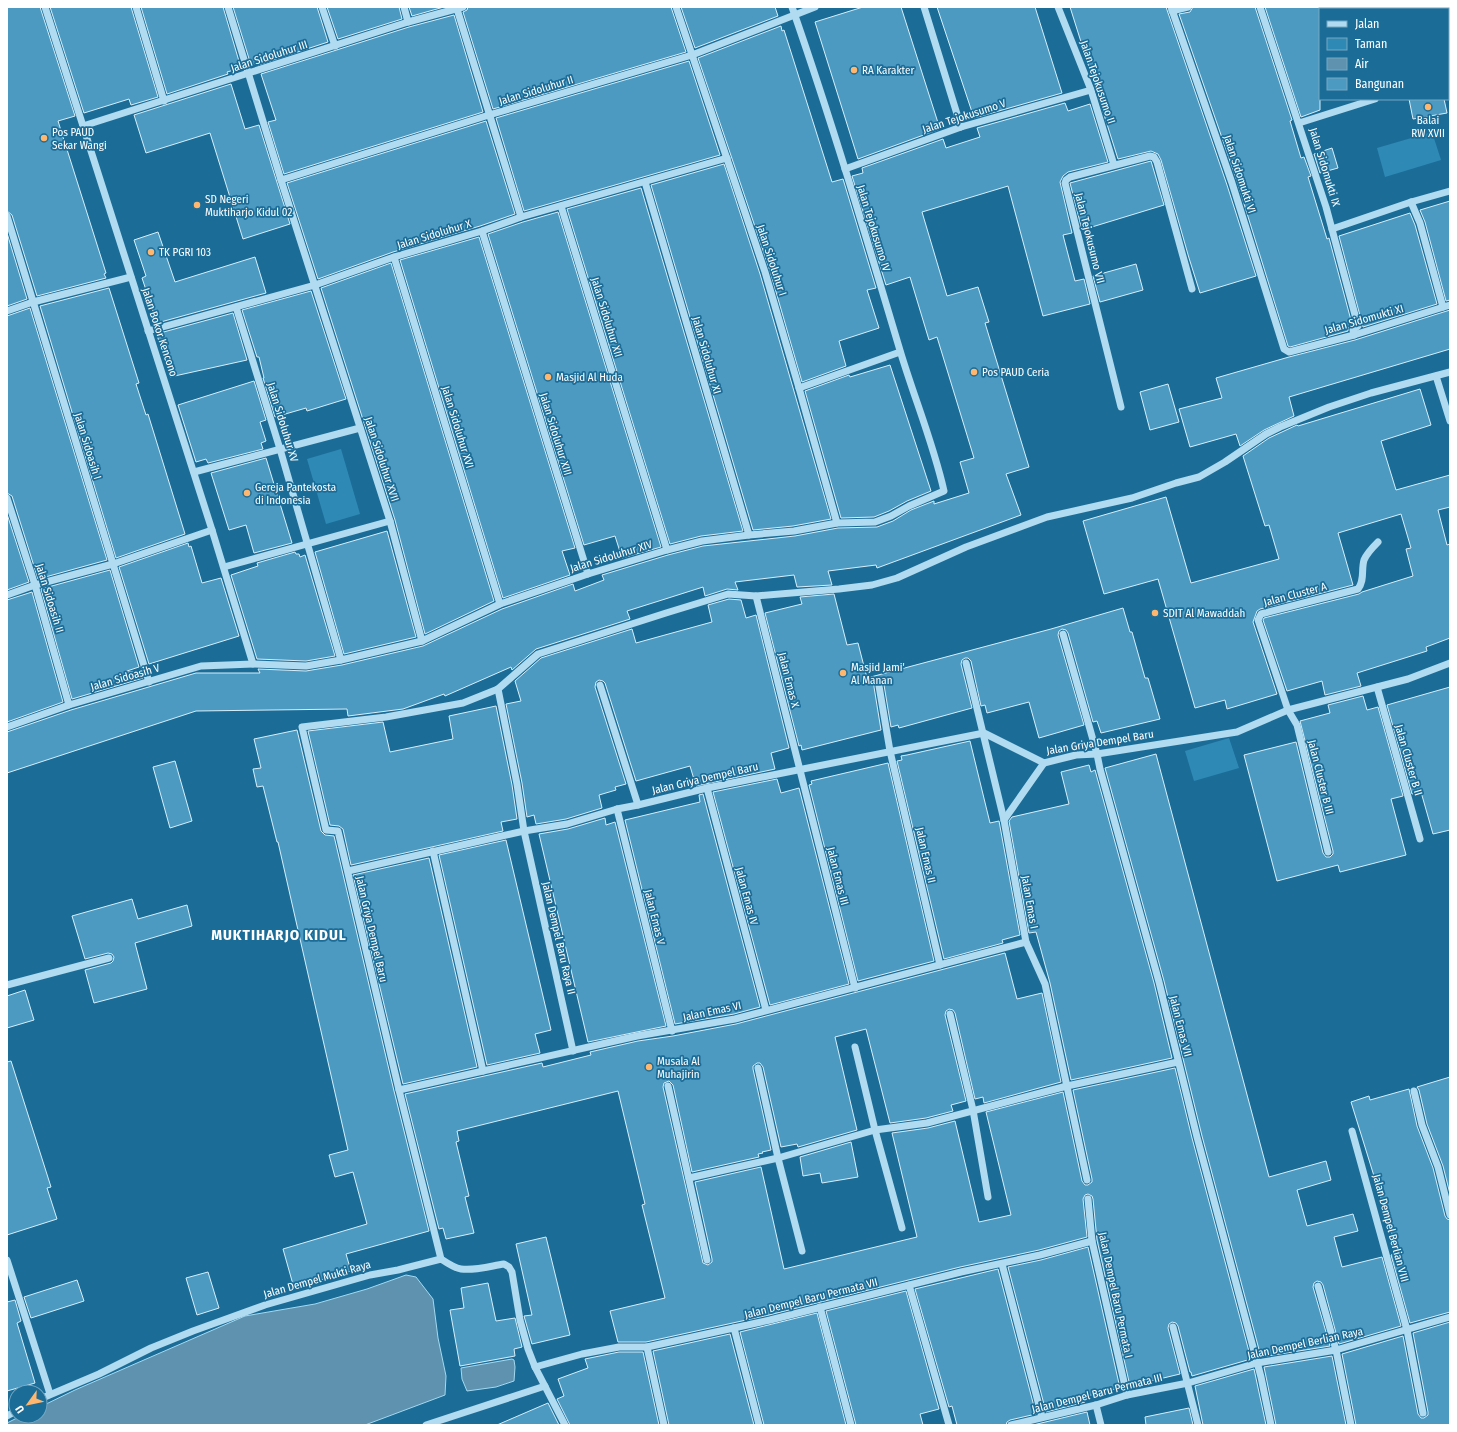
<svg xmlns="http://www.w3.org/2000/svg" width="1457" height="1432" font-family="'Fira Sans Condensed',sans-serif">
	<rect width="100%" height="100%" fill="#1b6d98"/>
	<g fill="#2f89b5">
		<polygon points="1432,132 1441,160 1385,177 1377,148"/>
		<polygon points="341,449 360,514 326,524 307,459"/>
		<polygon points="1229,738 1239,768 1194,781 1185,751"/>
	</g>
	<g fill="#5e92af" stroke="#a3d9f2">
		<polygon points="406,1275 416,1277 433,1299 438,1338 446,1376 445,1395 365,1425 7,1425 7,1423 21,1416 40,1416 40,1407 75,1390 245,1316 315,1304 367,1289"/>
		<polygon points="512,1359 514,1360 515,1367 514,1381 496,1387 467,1391 462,1379 461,1368"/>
	</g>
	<g fill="#4c9ac2" stroke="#d6effb">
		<polygon points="7,7 40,7 75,116 58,121 106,273 104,274 106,278 37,296 12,215 7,211"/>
		<polygon points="50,7 131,7 158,97 131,105 129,99 84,113"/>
		<polygon points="141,7 223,7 241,68 227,72 228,74 167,94"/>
		<polygon points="233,7 317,7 328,42 258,65 257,63 251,65"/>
		<polygon points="327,7 399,7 402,19 338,39"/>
		<polygon points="409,7 444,7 412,16"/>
		<polygon points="468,7 671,7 686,52 493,109 463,12 467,10"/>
		<polygon points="681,7 775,7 778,16 695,48"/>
		<polygon points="863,7 901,7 940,129 858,159 815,22"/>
		<polygon points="937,7 1035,7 1062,93 974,118"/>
		<polygon points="1070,7 1166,7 1227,185 1256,276 1200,293 1189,258 1161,160 1158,154 1151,151 1118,159"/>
		<polygon points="1193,7 1255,7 1292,120 1290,121 1301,158 1304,157 1311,176 1308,177 1327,239 1329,238 1352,324 1348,328 1348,331 1290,347 1288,346 1237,181 1179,14 1190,12"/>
		<polygon points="1265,7 1320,7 1320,110 1301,117"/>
		<polygon points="454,15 483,112 284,174 268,122 276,120 261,74 409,27"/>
		<polygon points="781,26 782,31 784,30 832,182 843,179 876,288 867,290 879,328 839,341 846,366 802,382 770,271 698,58"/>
		<polygon points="689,61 720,155 524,211 496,118"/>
		<polygon points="231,84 245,129 259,125 290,224 243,239 210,133 146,153 134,115"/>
		<polygon points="1409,99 1444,99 1447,113 1413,119"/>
		<polygon points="1065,103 1068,111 1090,104 1108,162 1068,172 1063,176 1060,182 1072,233 1063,235 1075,281 1084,279 1090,304 1043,316 1008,186 922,212 947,296 978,287 989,322 985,323 1029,467 1006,474 1021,515 877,568 876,565 828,571 832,585 797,587 794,575 735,582 738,590 727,589 705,596 703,587 662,600 627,611 630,619 536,649 512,670 511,667 445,696 444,694 403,709 348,716 347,709 196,711 7,773 7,732 71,710 196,673 260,673 258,669 306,671 342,665 423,646 502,609 573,584 575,591 604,580 602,575 668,555 703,546 795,536 838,528 877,527 893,521 911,510 934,501 934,504 969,493 960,462 974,458 937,337 929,340 910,277 886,285 852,176 863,173 862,168 943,139 946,148 980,137 977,128"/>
		<polygon points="486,121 515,214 480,226 393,252 318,279 287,183"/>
		<polygon points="1332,148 1338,168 1320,173 1314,154"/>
		<polygon points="1151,161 1164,205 1082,230 1070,183"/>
		<polygon points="724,164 760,274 831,519 793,526 753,530 651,185"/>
		<polygon points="641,188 743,531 701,536 670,544 567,209"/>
		<polygon points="1450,201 1450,300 1446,301 1425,222 1420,210"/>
		<polygon points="558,212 661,547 622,558 615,536 584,545 488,234 523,222"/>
		<polygon points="1410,213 1415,225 1437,304 1363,327 1339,236"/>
		<polygon points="158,232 175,282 255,257 266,293 157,323 142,278 146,276 134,240"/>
		<polygon points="7,233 27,299 7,306"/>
		<polygon points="479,237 575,548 562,551 570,575 503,598 400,260"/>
		<polygon points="391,263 494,601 425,634 395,520 321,288"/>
		<polygon points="1136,264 1143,290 1100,302 1093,276"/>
		<polygon points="109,288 139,383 136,384 146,415 148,414 185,534 116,558 40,306"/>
		<polygon points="311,291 346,399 307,411 306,408 275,417 263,378 264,378 259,357 257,357 242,310"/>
		<polygon points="30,308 107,560 38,579 12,496 7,493 7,316"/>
		<polygon points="1450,310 1450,349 1289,397 1294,416 1264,430 1240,446 1236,434 1190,447 1179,409 1222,398 1216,378 1289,357 1355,340"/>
		<polygon points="233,313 247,360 170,377 157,335 161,334 160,333"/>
		<polygon points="890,365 931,491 907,501 889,511 874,517 841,518 805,391 849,375 850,377"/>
		<polygon points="254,381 266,420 260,422 266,441 261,443 263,449 208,463 206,459 196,462 178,405"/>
		<polygon points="1168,384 1179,422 1150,430 1140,392"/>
		<polygon points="1420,389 1431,425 1381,441 1396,490 1450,475 1450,507 1438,510 1447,545 1450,544 1450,638 1426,647 1427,651 1357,673 1361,686 1325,695 1322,681 1287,691 1263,620 1264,618 1359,594 1362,592 1413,576 1406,549 1411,548 1401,514 1338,533 1353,585 1260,609 1257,611 1253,622 1277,694 1227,709 1225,700 1195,708 1158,579 1104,594 1083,521 1166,497 1191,583 1279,559 1269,525 1265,526 1243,456 1269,438 1297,425 1298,426"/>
		<polygon points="266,458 292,543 254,553 246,525 229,530 211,473"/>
		<polygon points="7,514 29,582 7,590"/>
		<polygon points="387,531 416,637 344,654 315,552"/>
		<polygon points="188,543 189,547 191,546 202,583 221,578 239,636 149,664 119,567"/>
		<polygon points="295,552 296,554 299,554 300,557 305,555 335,656 306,661 257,659 231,575 258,566 257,563"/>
		<polygon points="110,570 139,667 124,672 141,672 143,678 72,699 41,589"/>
		<polygon points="32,592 63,702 7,722 7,600"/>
		<polygon points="834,594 847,645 858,643 867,678 1051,629 1123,608 1130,632 1132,632 1145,678 1148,678 1160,719 1101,733 1097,721 1093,722 1068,633 1066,630 1062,629 1059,631 1058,635 1084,725 1039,738 1029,702 987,713 985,705 981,706 971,661 968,658 965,658 962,660 961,664 972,708 899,728 898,725 891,727 884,685 881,682 878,681 874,684 874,687 881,730 802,750 801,745 799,746 765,613 802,604 800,597"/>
		<polygon points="729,599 741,600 746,618 756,615 789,748 771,753 775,769 696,786 690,766 636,781 605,683 603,681 599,680 596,682 595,687 626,784 615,787 616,790 599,795 602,808 566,819 536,824 534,815 527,817 522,783 506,704 521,701 515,681 541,658 632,629 636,643 712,622 708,605"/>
		<polygon points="1450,687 1450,830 1433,834 1421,792 1412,794 1387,705"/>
		<polygon points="1363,696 1367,710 1378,707 1403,796 1391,799 1406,855 1340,872 1338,865 1277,881 1244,755 1296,742 1323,853 1326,857 1330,857 1333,854 1333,851 1300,721 1330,713 1328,705"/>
		<polygon points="496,706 512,785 517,819 501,822 503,831 351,865 343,829 339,826 330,825 308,731 383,722 390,752 453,739 449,716"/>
		<polygon points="297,730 321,831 325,835 334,836 394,1091 429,1231 346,1254 351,1271 294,1288 283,1249 367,1224 353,1172 335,1177 329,1155 348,1150 278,842 277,842 263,786 257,787 253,769 261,768 254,739"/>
		<polygon points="970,741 990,823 999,821 1020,935 1002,940 1003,943 944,959 897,761 902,760 901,756 907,755"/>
		<polygon points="1156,754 1269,1177 1326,1161 1331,1180 1297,1190 1307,1226 1353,1214 1358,1231 1334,1237 1342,1267 1382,1257 1401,1326 1339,1344 1323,1285 1321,1282 1317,1281 1314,1283 1313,1287 1330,1346 1261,1357 1202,1136 1164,981 1105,768"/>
		<polygon points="175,761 192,821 170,828 153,767"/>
		<polygon points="888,763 934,961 858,981 809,785 812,784 811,781"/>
		<polygon points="1089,765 1091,772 1095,770 1154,983 1172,1058 1071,1080 1050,983 1036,932 1029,933 1009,821 1012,817 1069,804 1061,772"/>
		<polygon points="777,779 781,793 799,788 849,984 770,1005 713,792"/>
		<polygon points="703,794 760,1007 734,1014 675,1024 625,820 700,802 699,795"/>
		<polygon points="605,818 606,825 615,822 666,1026 588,1042 539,834 568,829"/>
		<polygon points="506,840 551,1030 535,1034 540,1053 487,1065 439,855"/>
		<polygon points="429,858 477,1067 403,1084 353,875"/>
		<polygon points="132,899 138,919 187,905 192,926 135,943 147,989 94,1003 85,970 111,963 113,961 114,957 112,954 108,953 85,959 72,916"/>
		<polygon points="1005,953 1017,999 1042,993 1061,1082 984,1103 983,1097 975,1099 955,1013 953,1010 949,1009 946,1011 945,1015 966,1101 951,1105 953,1111 926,1118 890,1123 866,1029 835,1037 857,1130 798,1147 797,1144 781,1147 763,1067 760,1063 757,1063 753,1066 753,1069 771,1150 762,1152 763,1153 758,1154 759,1157 692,1172 673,1085 669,1081 664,1083 663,1087 703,1263 708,1265 712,1262 712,1259 695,1182 761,1167 784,1269 830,1258 917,1237 892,1133 928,1128 955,1121 979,1222 1011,1215 986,1112 1063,1092 1082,1181 1085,1185 1088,1185 1092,1182 1092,1179 1073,1090 1175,1068 1192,1138 1251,1359 1192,1376 1191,1372 1190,1372 1178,1326 1176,1323 1172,1322 1169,1324 1168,1328 1180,1374 1130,1386 1097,1240 1093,1199 1092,1196 1088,1194 1085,1195 1083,1199 1087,1237 1039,1250 960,1267 769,1315 646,1342 618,1342 610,1311 665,1298 642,1205 645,1204 618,1091 457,1131 459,1141 456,1142 469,1196 465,1197 474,1233 446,1239 443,1228 439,1229 405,1094 542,1063 543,1067 591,1055 590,1052 638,1041 673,1036 736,1024"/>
		<polygon points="25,990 34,1020 7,1028 7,996"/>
		<polygon points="11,1061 51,1187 47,1188 57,1219 7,1235 7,1062"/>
		<polygon points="1450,1077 1450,1194 1443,1166 1427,1124 1419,1090 1417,1087"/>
		<polygon points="1409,1089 1417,1126 1433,1168 1445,1216 1447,1219 1450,1220 1450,1312 1410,1323 1391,1255 1395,1254 1394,1251 1397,1250 1351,1102 1369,1096 1370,1100"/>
		<polygon points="851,1142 858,1177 822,1183 820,1173 803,1176 800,1157"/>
		<polygon points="546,1237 570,1335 532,1344 524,1316 532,1315 516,1244"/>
		<polygon points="1088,1247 1120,1388 1083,1397 1085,1402 1046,1412 1008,1267 1041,1260"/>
		<polygon points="998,1269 1036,1414 1010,1420 1007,1422 1006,1425 957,1425 952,1406 949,1407 915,1289"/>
		<polygon points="208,1272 219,1308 197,1315 186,1278"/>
		<polygon points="77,1280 84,1301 31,1318 24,1297"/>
		<polygon points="488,1283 496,1321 515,1318 522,1347 514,1349 515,1356 460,1366 450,1310 464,1308 461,1288"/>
		<polygon points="906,1291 939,1409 920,1414 923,1425 856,1425 826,1311"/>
		<polygon points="15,1300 21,1321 17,1323 35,1383 7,1391 7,1302"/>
		<polygon points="817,1313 846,1425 764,1425 740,1332"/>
		<polygon points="1450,1322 1450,1425 1356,1425 1342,1354 1403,1336 1418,1414 1421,1418 1424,1418 1428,1415 1428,1412 1413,1333"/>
		<polygon points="730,1334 754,1425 669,1425 653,1351"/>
		<polygon points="619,1352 643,1352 659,1425 570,1425 557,1399 564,1396 558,1379 588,1368 585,1359"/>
		<polygon points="1332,1356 1346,1425 1276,1425 1264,1367"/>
		<polygon points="1254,1369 1266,1425 1203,1425 1195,1386"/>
		<polygon points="548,1403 559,1425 497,1425"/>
		<polygon points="1189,1408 1193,1425 1146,1425 1145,1417"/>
		<polygon points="1087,1412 1090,1425 1033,1425"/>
	</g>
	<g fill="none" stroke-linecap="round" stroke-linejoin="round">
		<g stroke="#b0dbf0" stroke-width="7">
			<polyline points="45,7 212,530 253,664"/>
			<polyline points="136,7 164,101"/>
			<polyline points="228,7 281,180 390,521 422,641"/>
			<polyline points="322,7 335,46"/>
			<polyline points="404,7 408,22"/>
			<polyline points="676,7 765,272 799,388 837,523"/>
			<polyline points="924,7 961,127"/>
			<polyline points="1058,7 1091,90 1114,165"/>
			<polyline points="1171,7 1232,183 1284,349 1289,352 1354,335 1450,305"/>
			<polyline points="1260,7 1326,207 1358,326 1353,330 1354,335"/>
			<polyline points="1353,7 1354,9"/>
			<polyline points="1442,7 1442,9"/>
			<polyline points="457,9 521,217"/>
			<polyline points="1172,11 1188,7"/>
			<polyline points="1448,27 1450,33"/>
			<polyline points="1448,78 1450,78"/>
			<polyline points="1299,123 1375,99"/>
			<polyline points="83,126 408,22 463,7"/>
			<polyline points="845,169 961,127 1091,90"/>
			<polyline points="281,180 489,115 692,55 815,7"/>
			<polyline points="645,182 749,535"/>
			<polyline points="1411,202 1420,223 1443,307"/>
			<polyline points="561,206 667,550"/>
			<polyline points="7,216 149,682"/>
			<polyline points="1332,229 1411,202 1450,191"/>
			<polyline points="482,231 588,574"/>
			<polyline points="394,257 500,604"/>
			<polyline points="236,307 280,449 341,660"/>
			<polyline points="7,311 33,302 131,277"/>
			<polyline points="148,331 315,285 394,257 482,231 521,217 727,158"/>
			<polyline points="1436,376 1450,421"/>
			<polyline points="799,388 900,352"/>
			<polyline points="1121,407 1065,183 1066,180 1070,177 1150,156 1154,157 1157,162 1192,289"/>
			<polyline points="194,472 360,428"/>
			<polyline points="7,498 35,585 69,705"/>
			<polyline points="224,567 390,521"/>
			<polyline points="7,595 35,585 113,564 212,530"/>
			<polyline points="756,596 855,988"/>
			<polyline points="1063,634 1097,754 1100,769 1159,982 1197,1137 1261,1377 1271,1425"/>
			<polyline points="966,663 1004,820 1026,942 1045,984 1087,1180"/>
			<polyline points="600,685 638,805"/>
			<polyline points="879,686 890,751 940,965"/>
			<polyline points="1377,687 1420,839"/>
			<polyline points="498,689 517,784 524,831 573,1051"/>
			<path d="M 7,727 L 69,705 L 201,666 L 253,664 L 306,666 L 341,660 L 422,641 L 500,604 L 588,574 L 667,550 L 702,541 L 749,535 L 794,531 L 837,523 L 875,522 L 891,516 L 909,506 L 944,491 C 933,442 913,395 899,347 C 865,233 831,119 792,7"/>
			<polyline points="707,788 766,1010"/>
			<polyline points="617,809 672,1031"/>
			<polyline points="1004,820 1044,763"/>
			<polyline points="433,851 483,1071"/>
			<path d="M 1328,852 L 1297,725 L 1288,710 L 1258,620 L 1261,614 L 1358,589 C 1365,580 1361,570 1364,560 C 1367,553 1373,547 1378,542"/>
			<polyline points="348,871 524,831 567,824 617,809 638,805 707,788 984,733 1044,763 1076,755 1097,754 1237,732 1288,710 1408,679 1450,663"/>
			<polyline points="7,985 109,958"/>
			<polyline points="950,1014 973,1110 988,1197"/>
			<polyline points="855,1047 875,1130 902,1228"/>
			<polyline points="758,1068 778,1158 802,1251"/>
			<polyline points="668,1086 707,1260"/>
			<polyline points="399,1090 637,1036 735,1019 1026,942"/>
			<polyline points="1414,1091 1422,1125 1438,1167 1450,1215"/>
			<polyline points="1352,1131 1407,1330 1423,1413"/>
			<polyline points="689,1178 778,1158 875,1130 927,1123 1067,1086 1178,1062"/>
			<polyline points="1088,1199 1092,1241 1127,1395"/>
			<polyline points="441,1259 399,1090 338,831 326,830 302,727 386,717 463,703 498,689 538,654 666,613 728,594 756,596 839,589 872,585 897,578 966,547 1047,517 1132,498 1176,483 1199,477 1225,462 1266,434 1280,427 1329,407 1371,393 1450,372"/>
			<polyline points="7,1260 50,1394"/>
			<polyline points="1002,1264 1042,1417"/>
			<polyline points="909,1285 949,1425"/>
			<polyline points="1318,1286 1336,1350 1351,1425"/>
			<polyline points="820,1307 851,1425"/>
			<polyline points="1173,1327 1198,1425"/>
			<polyline points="734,1328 759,1425"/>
			<polyline points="647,1347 664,1425"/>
			<polyline points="535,1367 582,1354 619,1347 647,1347 770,1320 961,1272 1040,1255 1092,1241"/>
			<path d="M 40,1399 L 99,1374 L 151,1348 L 193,1331 L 265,1305 L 370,1275 L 398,1270 L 441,1259 C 447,1263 454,1268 461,1269 C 475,1271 491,1266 504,1264 L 509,1267 L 512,1272 L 520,1320 L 528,1349 L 535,1367 L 565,1425"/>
			<polyline points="1096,1405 1101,1425"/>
			<polyline points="7,1416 16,1411"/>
			<polyline points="426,1425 545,1386"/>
			<polyline points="1011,1425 1096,1405 1127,1395 1188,1383 1257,1363 1336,1350 1450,1317"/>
		</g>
	</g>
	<g fill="#ffb66f" stroke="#1b6d98" stroke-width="1.5">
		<circle cx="854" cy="70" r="4"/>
		<circle cx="1428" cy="107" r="4"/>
		<circle cx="44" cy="138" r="4"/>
		<circle cx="197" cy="205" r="4"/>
		<circle cx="151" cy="252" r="4"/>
		<circle cx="974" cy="372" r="4"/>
		<circle cx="548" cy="377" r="4"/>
		<circle cx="247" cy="493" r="4"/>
		<circle cx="1155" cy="613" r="4"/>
		<circle cx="843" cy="673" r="4"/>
		<circle cx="649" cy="1067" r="4"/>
	</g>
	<g text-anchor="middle" stroke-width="3.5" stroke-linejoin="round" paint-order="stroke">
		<g font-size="11" fill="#fff" stroke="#1b6d98">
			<text transform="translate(269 56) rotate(-18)" y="4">Jalan Sidoluhur III</text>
			<text transform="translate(1098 82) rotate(71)" y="4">Jalan Tejokusumo II</text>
			<text transform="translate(536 90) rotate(-17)" y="4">Jalan Sidoluhur II</text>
			<text transform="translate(964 116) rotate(-18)" y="4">Jalan Tejokusumo V</text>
			<text transform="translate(1325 167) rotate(73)" y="4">Jalan Sidomukti IX</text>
			<text transform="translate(1240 174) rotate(72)" y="4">Jalan Sidomukti VI</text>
			<text transform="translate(874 228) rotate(73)" y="4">Jalan Tejokusumo IV</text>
			<text transform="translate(434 234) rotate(-17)" y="4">Jalan Sidoluhur X</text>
			<text transform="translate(1090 238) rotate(76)" y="4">Jalan Tejokusumo VII</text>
			<text transform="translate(772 260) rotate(72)" y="4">Jalan Sidoluhur I</text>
			<text transform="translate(607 317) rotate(73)" y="4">Jalan Sidoluhur XII</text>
			<text transform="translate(1364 319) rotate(-16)" y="4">Jalan Sidomukti XI</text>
			<text transform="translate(160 332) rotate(72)" y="4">Jalan Bokor Kencono</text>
			<text transform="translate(707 355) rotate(74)" y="4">Jalan Sidoluhur XI</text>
			<text transform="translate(283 422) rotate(73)" y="4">Jalan Sidoluhur XV</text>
			<text transform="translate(458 427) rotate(73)" y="4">Jalan Sidoluhur XVI</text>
			<text transform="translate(556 434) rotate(73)" y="4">Jalan Sidoluhur XIII</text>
			<text transform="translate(88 446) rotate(73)" y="4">Jalan Sidoasih I</text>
			<text transform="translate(382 459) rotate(72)" y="4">Jalan Sidoluhur XVII</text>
			<text transform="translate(611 556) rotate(-17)" y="4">Jalan Sidoluhur XIV</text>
			<text transform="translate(1295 594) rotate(-15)" y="4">Jalan Cluster A</text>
			<text transform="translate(50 598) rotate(73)" y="4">Jalan Sidoasih II</text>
			<text transform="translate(125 677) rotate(-16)" y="4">Jalan Sidoasih V</text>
			<text transform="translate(789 680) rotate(76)" y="4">Jalan Emas X</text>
			<text transform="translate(1100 742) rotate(-9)" y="4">Jalan Griya Dempel Baru</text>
			<text transform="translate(1409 760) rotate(74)" y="4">Jalan Cluster B II</text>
			<text transform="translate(1321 777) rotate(76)" y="4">Jalan Cluster B III</text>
			<text transform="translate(705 778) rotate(-13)" y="4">Jalan Griya Dempel Baru</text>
			<text transform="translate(926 855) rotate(77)" y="4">Jalan Emas II</text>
			<text transform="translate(838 876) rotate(76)" y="4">Jalan Emas III</text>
			<text transform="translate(747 896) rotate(75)" y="4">Jalan Emas IV</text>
			<text transform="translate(1030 902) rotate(80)" y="4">Jalan Emas I</text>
			<text transform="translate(655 917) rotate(76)" y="4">Jalan Emas V</text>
			<text transform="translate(372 929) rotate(77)" y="4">Jalan Griya Dempel Baru</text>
			<text transform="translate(559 938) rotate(77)" y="4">Jalan Dempel Baru Raya II</text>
			<text transform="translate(712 1011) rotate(-12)" y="4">Jalan Emas VI</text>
			<text transform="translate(1181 1026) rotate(76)" y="4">Jalan Emas VII</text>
			<text transform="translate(1391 1228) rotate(75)" y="4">Jalan Dempel Berlian VIII</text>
			<text transform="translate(317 1279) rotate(-16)" y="4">Jalan Dempel Mukti Raya</text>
			<text transform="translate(1116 1295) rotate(78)" y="4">Jalan Dempel Baru Permata I</text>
			<text transform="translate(811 1298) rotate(-14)" y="4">Jalan Dempel Baru Permata VII</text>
			<text transform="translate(1305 1343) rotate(-12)" y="4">Jalan Dempel Berlian Raya</text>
			<text transform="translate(1097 1393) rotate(-14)" y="4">Jalan Dempel Baru Permata III</text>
		</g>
		<g font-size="11" fill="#fff" stroke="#1b6d98" text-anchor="start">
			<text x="862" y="74">RA Karakter</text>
			<text x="1428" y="124" text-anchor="middle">Balai<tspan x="1428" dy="13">RW XVII</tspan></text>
			<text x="52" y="136">Pos PAUD<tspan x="52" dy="13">Sekar Wangi</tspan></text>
			<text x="205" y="203">SD Negeri<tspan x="205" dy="13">Muktiharjo Kidul 02</tspan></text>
			<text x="159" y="256">TK PGRI 103</text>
			<text x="982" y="376">Pos PAUD Ceria</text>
			<text x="556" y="381">Masjid Al Huda</text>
			<text x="255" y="491">Gereja Pantekosta<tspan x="255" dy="13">di Indonesia</tspan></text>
			<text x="1163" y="617">SDIT Al Mawaddah</text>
			<text x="851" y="671">Masjid Jami'<tspan x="851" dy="13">Al Manan</tspan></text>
			<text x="657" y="1065">Musala Al<tspan x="657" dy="13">Muhajirin</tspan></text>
		</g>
		<g font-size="15" font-weight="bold" letter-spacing="1" fill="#fff" stroke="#1b6d98">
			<text x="279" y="940">MUKTIHARJO KIDUL</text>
		</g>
	</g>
	<rect width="1457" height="1432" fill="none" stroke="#ffffff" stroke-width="16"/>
	<rect x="1319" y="8" width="130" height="92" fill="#1b6d98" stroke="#76a7c1"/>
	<rect x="1327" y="21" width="20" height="6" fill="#b0dbf0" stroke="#76a7c1"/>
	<text x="1355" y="28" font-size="12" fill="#ffffff">Jalan</text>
	<rect x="1327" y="38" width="20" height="12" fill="#2f89b5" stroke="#76a7c1"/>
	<text x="1355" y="48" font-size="12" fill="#ffffff">Taman</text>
	<rect x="1327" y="58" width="20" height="12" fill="#5e92af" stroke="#76a7c1"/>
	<text x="1355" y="68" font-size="12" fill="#ffffff">Air</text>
	<rect x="1327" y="78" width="20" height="12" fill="#4c9ac2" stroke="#76a7c1"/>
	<text x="1355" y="88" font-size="12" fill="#ffffff">Bangunan</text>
	<g transform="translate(28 1404) rotate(237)"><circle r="19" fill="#1b6d98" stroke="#76a7c1"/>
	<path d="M0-3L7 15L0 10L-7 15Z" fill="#ffb66f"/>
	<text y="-6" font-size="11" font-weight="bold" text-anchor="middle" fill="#ffffff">U</text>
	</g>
</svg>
